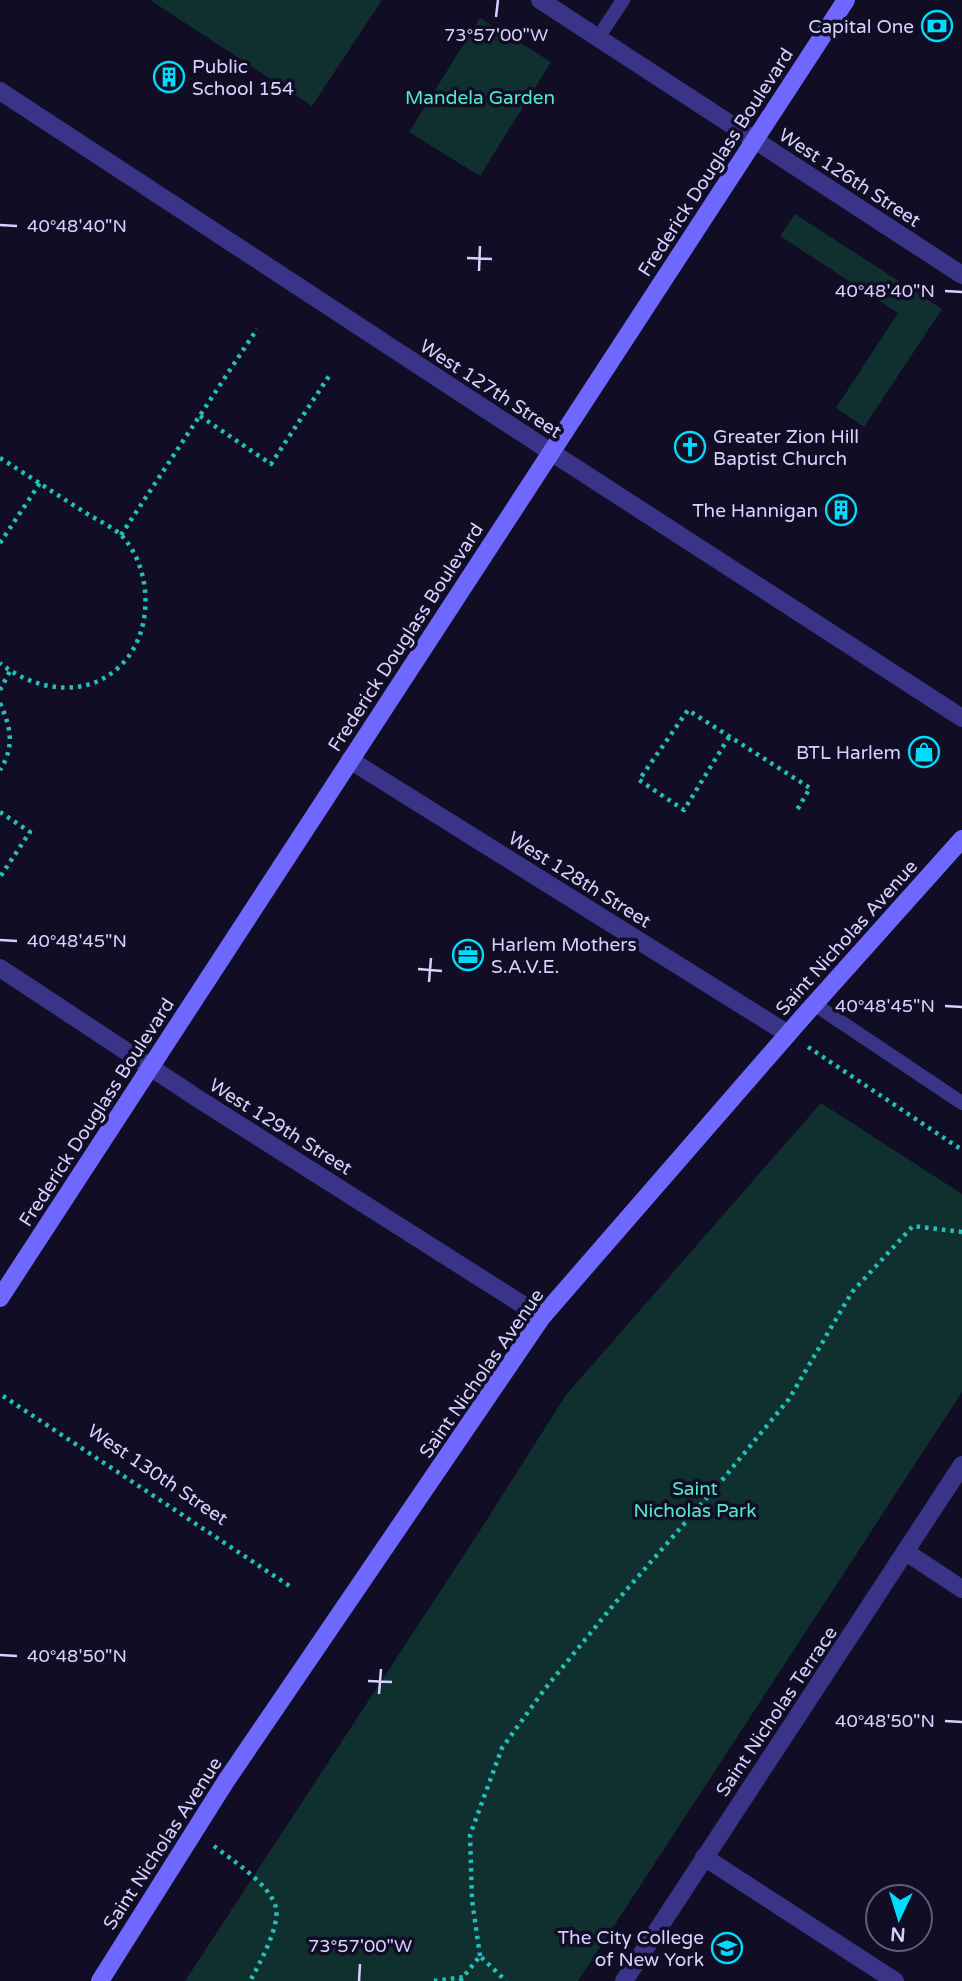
<svg xmlns="http://www.w3.org/2000/svg" width="962" height="1981" font-family="'Varela Round',sans-serif">
	<rect width="100%" height="100%" fill="#110d25"/>
	<g fill="#0f302f">
		<polygon points="150,0 382,0 312,106"/>
		<polygon points="480,18 551,62 480,176 409,132"/>
		<polygon points="795,214 942,309 864,427 836,408 898,313 780,236"/>
		<polygon points="821,1103 962,1194 962,1392 578,1981 185,1981 479,1532 566,1395"/>
	</g>
	<g fill="none" stroke-linecap="round" stroke-linejoin="round">
		<g stroke="#25bfb9" stroke-width="4.5" stroke-dasharray="3.5 5" stroke-linecap="butt">
			<polyline points="200,416 271,464 329,376"/>
			<path d="M 0,458 C 29,476 57,495 86,513 C 97,520 113,527 122,536 C 154,571 154,636 118,668 C 84,699 33,690 0,663"/>
			<polyline points="121,535 257,329"/>
			<polyline points="0,543 40,483"/>
			<polyline points="0,690 10,671"/>
			<path d="M 0,703 C 11,728 15,746 0,770"/>
			<polyline points="729,737 684,810 639,780 688,710 810,788 797,810"/>
			<polyline points="0,812 30,832 0,877"/>
			<polyline points="808,1047 962,1150"/>
			<polyline points="3,1396 291,1587"/>
			<path d="M 214,1846 C 233,1861 270,1884 276,1908 C 280,1926 259,1965 250,1981"/>
			<polyline points="480,1956 472,1900 470,1835 502,1748 544,1690 615,1603 718,1485 789,1399 852,1292 913,1226 962,1232"/>
			<polyline points="434,1981 464,1977"/>
			<polyline points="460,1981 480,1956 506,1981"/>
		</g>
		<g stroke="#393488" stroke-width="14">
			<polyline points="598,38 623,0"/>
			<polyline points="814,1004 962,1103"/>
		</g>
		<g stroke="#393488" stroke-width="18">
			<polyline points="540,0 962,275"/>
			<polyline points="0,91 551,452 962,718"/>
			<polyline points="350,760 788,1034"/>
			<polyline points="0,968 197,1098 542,1317"/>
			<polyline points="906,1552 962,1589"/>
			<polyline points="704,1857 895,1981"/>
			<polyline points="624,1981 962,1465"/>
		</g>
		<g stroke="#6f68ff" stroke-width="18">
			<polyline points="0,1298 846,0"/>
			<polyline points="100,1981 226,1781 542,1317 801,1019 962,839"/>
		</g>
	</g>
	<path fill="none" stroke="#d7d1ff" stroke-width="2.5" d="M 496,17 L 498,0M 0,225 L 17,226M 467,258 L 492,259M 479,271 L 480,246M 945,291 L 962,292M 0,940 L 17,941M 418,969 L 442,971M 429,982 L 431,958M 945,1006 L 962,1007M 0,1655 L 17,1656M 368,1681 L 392,1682M 379,1694 L 381,1669M 945,1721 L 962,1722M 359,1981 L 360,1964"/>
	<defs>
		<g id="bank-ring" transform="scale(1.575)"><circle r="9.5" fill="#110d25" stroke="#00ddfc" stroke-width="1.5"/><path d="M-6-4H6V4H-6ZM0-2.3a2.3 2.3 0 1 0 0 4.6a2.3 2.3 0 1 0 0-4.6Z" fill="#00ddfc"/></g>
		<g id="building-ring" transform="scale(1.575)"><circle r="9.5" fill="#110d25" stroke="#00ddfc" stroke-width="1.5"/><path d="M-4-6H4V6H1V3H-1V6H-4ZM-2.5-4.3h1.7v1.8h-1.7ZM.8-4.3h1.7v1.8H.8ZM-2.5-1h1.7V.8h-1.7ZM.8-1h1.7V.8H.8Z" fill="#00ddfc"/></g>
		<g id="church-ring" transform="scale(1.575)"><circle r="9.5" fill="#110d25" stroke="#00ddfc" stroke-width="1.5"/><path d="M-1.2-6h2.4v3.5h3.3v2.4h-3.3V6h-2.4V-.1h-3.3v-2.4h3.3Z" fill="#00ddfc"/></g>
		<g id="shop-ring" transform="scale(1.575)"><circle r="9.5" fill="#110d25" stroke="#00ddfc" stroke-width="1.5"/><path d="M-5-2.5h2.3a2.7 3.5 0 0 1 5.4 0H5L5.5 6h-11ZM-1.5-2.5h3a1.5 2.3 0 0 0-3 0Z" fill="#00ddfc"/></g>
		<g id="office-ring" transform="scale(1.575)"><circle r="9.5" fill="#110d25" stroke="#00ddfc" stroke-width="1.5"/><path d="M-6-3h4V-5.5h4V-3h4V5H-6ZM-1-4.5V-3h2v-1.5ZM-6 0V1H6V0Z" fill="#00ddfc"/></g>
		<g id="university-ring" transform="scale(1.575)"><circle r="9.5" fill="#110d25" stroke="#00ddfc" stroke-width="1.5"/><path d="M0-5L7-2L0 1L-7-2ZM-4 1L0 2.5L4 1V4Q0 6-4 4Z" fill="#00ddfc"/></g>
	</defs>
	<g fill-rule="evenodd">
		<use href="#bank-ring" x="937" y="26"/>
		<use href="#building-ring" x="169" y="77"/>
		<use href="#church-ring" x="690" y="447"/>
		<use href="#building-ring" x="841" y="510"/>
		<use href="#shop-ring" x="924" y="752"/>
		<use href="#office-ring" x="468" y="955"/>
		<use href="#university-ring" x="727" y="1948"/>
	</g>
	<g text-anchor="middle" stroke-width="7" stroke-linejoin="round" paint-order="stroke">
		<g font-size="19" fill="#d7d1ff" stroke="#110d25" text-anchor="end">
			<text x="914" y="33">Capital One</text>
			<text x="192" y="73" text-anchor="start">Public<tspan x="192" dy="22">School 154</tspan></text>
			<text x="713" y="443" text-anchor="start">Greater Zion Hill<tspan x="713" dy="22">Baptist Church</tspan></text>
			<text x="818" y="517">The Hannigan</text>
			<text x="901" y="759">BTL Harlem</text>
			<text x="491" y="951" text-anchor="start">Harlem Mothers<tspan x="491" dy="22">S.A.V.E.</tspan></text>
			<text x="704" y="1944">The City College<tspan x="704" dy="22">of New York</tspan></text>
		</g>
		<g font-size="19" fill="#53e9c6" stroke="#110d25">
			<text x="480" y="104">Mandela Garden</text>
			<text x="695" y="1495">Saint<tspan x="695" dy="22">Nicholas Park</tspan></text>
		</g>
		<g font-size="19" fill="#d7d1ff" stroke="#110d25">
			<text transform="translate(715 162) rotate(-57)" y="7">Frederick Douglass Boulevard</text>
			<text transform="translate(850 177) rotate(33)" y="7">West 126th Street</text>
			<text transform="translate(491 388) rotate(33)" y="7">West 127th Street</text>
			<text transform="translate(405 637) rotate(-57)" y="7">Frederick Douglass Boulevard</text>
			<text transform="translate(580 879) rotate(32)" y="7">West 128th Street</text>
			<text transform="translate(846 937) rotate(-48)" y="7">Saint Nicholas Avenue</text>
			<text transform="translate(96 1112) rotate(-57)" y="7">Frederick Douglass Boulevard</text>
			<text transform="translate(281 1126) rotate(32)" y="7">West 129th Street</text>
			<text transform="translate(481 1373) rotate(-55)" y="7">Saint Nicholas Avenue</text>
			<text transform="translate(158 1474) rotate(34)" y="7">West 130th Street</text>
			<text transform="translate(776 1711) rotate(-56)" y="7">Saint Nicholas Terrace</text>
			<text transform="translate(162 1843) rotate(-57)" y="7">Saint Nicholas Avenue</text>
		</g>
	</g>
	<g font-size="18" text-anchor="middle" fill="#d7d1ff" stroke="#110d25" stroke-width="7" stroke-linejoin="round" paint-order="stroke">
		<text x="496" y="41">73°57'00"W</text>
		<text x="77" y="232">40°48'40"N</text>
		<text x="885" y="297">40°48'40"N</text>
		<text x="77" y="947">40°48'45"N</text>
		<text x="885" y="1012">40°48'45"N</text>
		<text x="77" y="1662">40°48'50"N</text>
		<text x="885" y="1727">40°48'50"N</text>
		<text x="360" y="1952">73°57'00"W</text>
	</g>
	<g transform="translate(899 1918) rotate(184)"><circle r="33" fill="#110d25" stroke="#605b7c" stroke-width="2"/>
	<path d="M0-5L12 26L0 18L-12 26Z" fill="#00ddfc"/>
	<text y="-10" font-size="19" font-weight="bold" text-anchor="middle" fill="#d7d1ff">N</text>
	</g>
</svg>
